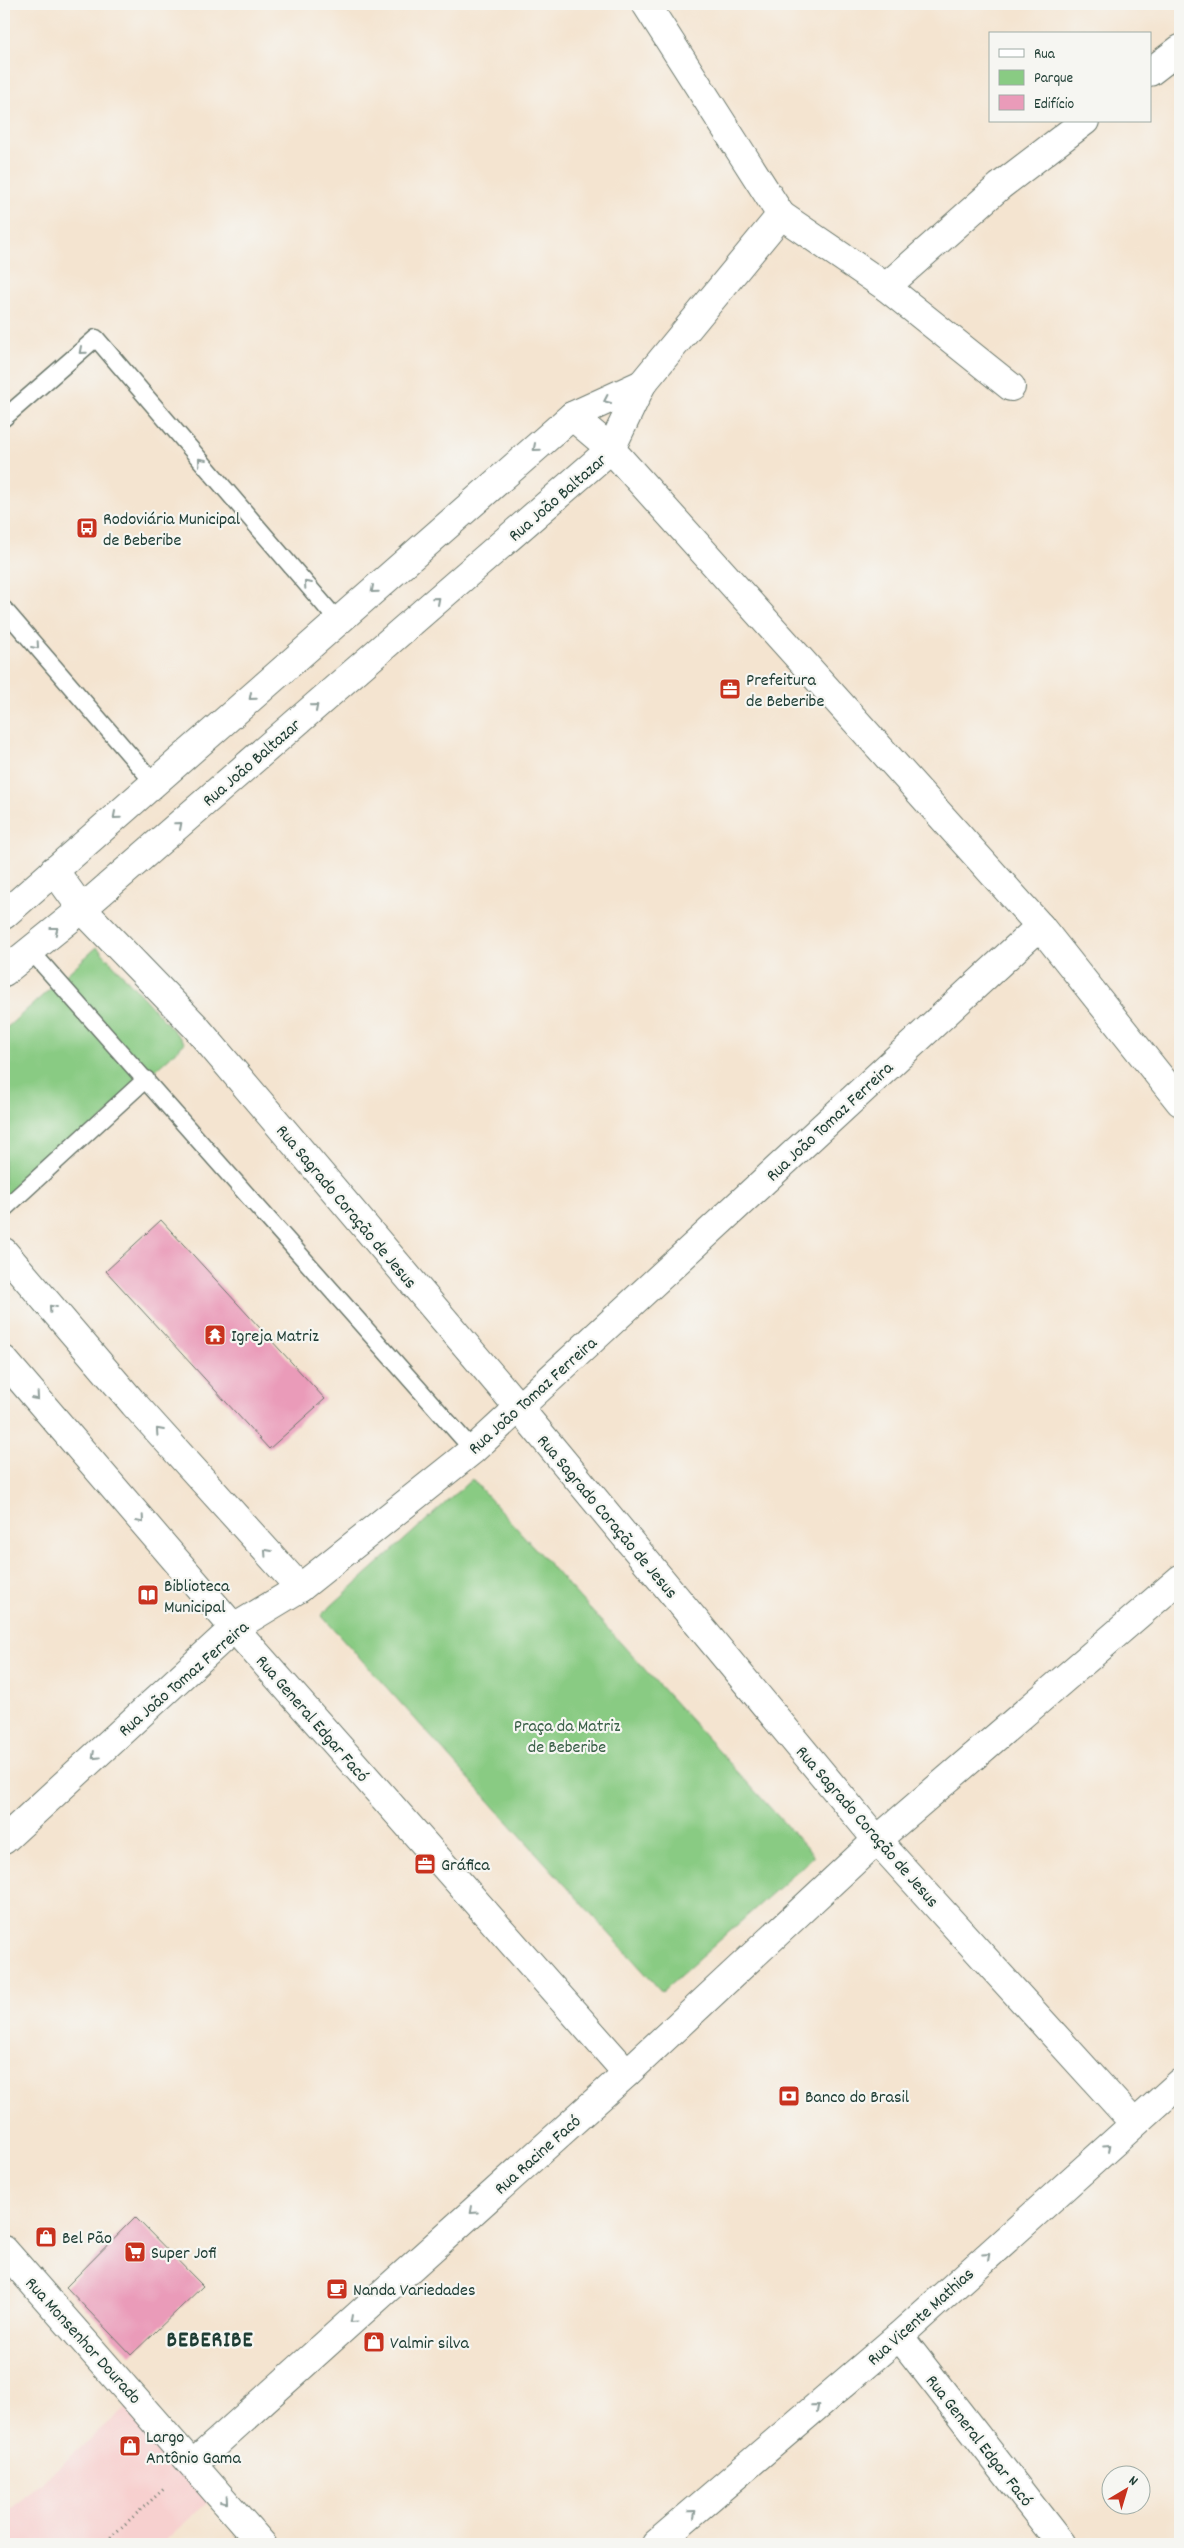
<svg xmlns="http://www.w3.org/2000/svg" width="1184" height="2548" font-family="Dekko,sans-serif">
	<rect width="100%" height="100%" fill="#f6f6f2"/>
	<filter id="ink" filterUnits="userSpaceOnUse"><feTurbulence type="fractalNoise" baseFrequency=".02" numOctaves="2"/><feDisplacementMap in="SourceGraphic" scale="10" xChannelSelector="R" yChannelSelector="G"/><feConvolveMatrix kernelMatrix="1 2 1 2 8 2 1 2 1" color-interpolation-filters="sRGB"/></filter>
	<filter id="wash" filterUnits="userSpaceOnUse"><feTurbulence type="fractalNoise" baseFrequency=".0096" numOctaves="4" result="noise"/><feDisplacementMap in="SourceGraphic" scale="20" xChannelSelector="R" yChannelSelector="G"/><feGaussianBlur stdDeviation="1.12" result="paint"/><feColorMatrix in="noise" values="0 0 0 0 0 0 0 0 0 0 0 0 0 0 0 0 0 1.4 0 .05"/><feComposite in="paint" operator="in"/></filter>
	<g filter="url(#wash)">
		<rect width="100%" height="100%" fill="#f4e4d0"/>
		<polygon fill="#f7d0cf" points="136,2399 218,2493 161,2544 4,2544 4,2515"/>
		<g fill="#89cb83" stroke="#54845c">
			<polygon points="97,947 185,1043 4,1209 4,1030"/>
			<polygon points="472,1479 814,1856 662,1992 321,1615"/>
		</g>
		<g id="blocks">
			<g fill="#ea9bb9">
				<polygon points="161,1220 325,1399 269,1449 106,1271"/>
				<polygon points="135,2217 203,2286 131,2355 66,2287"/>
			</g>
		</g>
	</g>
	<g filter="url(#ink)">
		<use href="#blocks" fill-opacity="0" stroke="#6a776b" stroke-width="1"/>
		<g fill="none" stroke-linecap="round" stroke-linejoin="round">
			<g stroke="#6a776b" stroke-width="19">
				<g id="service">
					<polyline points="4,418 96,338 338,621"/>
					<polyline points="4,609 154,783"/>
					<polyline points="30,950 473,1450"/>
					<polyline points="4,1209 146,1079"/>
				</g>
			</g>
			<g stroke="#6a776b" stroke-width="30">
				<g id="minor">
					<polyline points="1150,72 1180,49"/>
					<polyline points="781,215 886,287 1011,387"/>
					<polyline points="886,287 1000,186 1085,121"/>
					<polyline points="572,416 642,384"/>
					<polyline points="611,449 642,384 781,215 646,4"/>
					<polyline points="54,870 82,909 195,1026 519,1408 877,1840 1134,2123"/>
					<polyline points="4,1252 134,1404 300,1588"/>
					<polyline points="4,1360 234,1628 627,2073"/>
					<polyline points="4,1840 234,1628 300,1588 473,1450 1040,926"/>
					<polyline points="4,2250 262,2544"/>
					<polyline points="899,2336 1061,2544"/>
					<polyline points="193,2464 627,2073 877,1840 1180,1579"/>
					<polyline points="656,2544 899,2336 1180,2083"/>
				</g>
			</g>
			<g stroke="#6a776b" stroke-width="30">
				<g id="tertiary">
					<polyline points="4,915 572,416 611,449 1040,926 1180,1102"/>
					<polyline points="4,972 82,909 611,449"/>
				</g>
			</g>
			<polyline stroke="#6a776b" stroke-width="3" stroke-dasharray="1 4" stroke-linecap="butt" points="103,2544 166,2487"/>
			<use href="#service" stroke="#fff" stroke-width="16"/>
			<use href="#minor" stroke="#fff" stroke-width="28"/>
			<use href="#tertiary" stroke="#fff" stroke-width="28"/>
		</g>
		<defs><path id="oneway-chevron" d="M-2-3.5L2.5 0L-2 3.5" fill="none" stroke-width="1.6" stroke-linecap="round" stroke-linejoin="round" transform="scale(1.25)"/></defs>
		<g stroke="#8f9e9a">
			<use href="#oneway-chevron" transform="translate(82 351) rotate(139)"/>
			<use href="#oneway-chevron" transform="translate(607 400) rotate(155)"/>
			<use href="#oneway-chevron" transform="translate(536 448) rotate(139)"/>
			<use href="#oneway-chevron" transform="translate(201 461) rotate(-131)"/>
			<use href="#oneway-chevron" transform="translate(307 584) rotate(-131)"/>
			<use href="#oneway-chevron" transform="translate(374 590) rotate(139)"/>
			<use href="#oneway-chevron" transform="translate(437 600) rotate(-41)"/>
			<use href="#oneway-chevron" transform="translate(36 646) rotate(49)"/>
			<use href="#oneway-chevron" transform="translate(252 697) rotate(139)"/>
			<use href="#oneway-chevron" transform="translate(315 707) rotate(-41)"/>
			<use href="#oneway-chevron" transform="translate(116 816) rotate(139)"/>
			<use href="#oneway-chevron" transform="translate(179 825) rotate(-41)"/>
			<use href="#oneway-chevron" transform="translate(55 930) rotate(-38)"/>
			<use href="#oneway-chevron" transform="translate(52 1308) rotate(-131)"/>
			<use href="#oneway-chevron" transform="translate(36 1397) rotate(49)"/>
			<use href="#oneway-chevron" transform="translate(159 1431) rotate(-132)"/>
			<use href="#oneway-chevron" transform="translate(141 1520) rotate(49)"/>
			<use href="#oneway-chevron" transform="translate(267 1552) rotate(-132)"/>
			<use href="#oneway-chevron" transform="translate(95 1756) rotate(137)"/>
			<use href="#oneway-chevron" transform="translate(1108 2147) rotate(-42)"/>
			<use href="#oneway-chevron" transform="translate(473 2211) rotate(138)"/>
			<use href="#oneway-chevron" transform="translate(987 2256) rotate(-42)"/>
			<use href="#oneway-chevron" transform="translate(353 2320) rotate(138)"/>
			<use href="#oneway-chevron" transform="translate(816 2407) rotate(-41)"/>
			<use href="#oneway-chevron" transform="translate(225 2501) rotate(49)"/>
			<use href="#oneway-chevron" transform="translate(693 2513) rotate(-41)"/>
		</g>
	</g>
	<defs>
		<g id="bus-square" transform="scale(1.125)"><rect x="-9" y="-9" width="18" height="18" rx="4" fill="#c8321e" stroke="#f6f6f2"/><path d="M-5-6H5V4H4V6H2V4H-2V6H-4V4H-5ZM-3.5-4V0h7V-4ZM-3.5 1.2v1.5H-2V1.2ZM2 1.2v1.5H3.5V1.2Z" fill="#fff"/></g>
		<g id="office-square" transform="scale(1.125)"><rect x="-9" y="-9" width="18" height="18" rx="4" fill="#c8321e" stroke="#f6f6f2"/><path d="M-6-3h4V-5.5h4V-3h4V5H-6ZM-1-4.5V-3h2v-1.5ZM-6 0V1H6V0Z" fill="#fff"/></g>
		<g id="temple-square" transform="scale(1.125)"><rect x="-9" y="-9" width="18" height="18" rx="4" fill="#c8321e" stroke="#f6f6f2"/><path d="M0-6L5-2H3V0L6.5 2.5H4V6H1.5V3h-3V6H-4V2.5H-6.5L-3 0V-2H-5Z" fill="#fff"/></g>
		<g id="library-square" transform="scale(1.125)"><rect x="-9" y="-9" width="18" height="18" rx="4" fill="#c8321e" stroke="#f6f6f2"/><path d="M-6-4Q-3-5.5-.7-3.5V5Q-3 3-6 4ZM6-4Q3-5.5 .7-3.5V5Q3 3 6 4Z" fill="#fff"/></g>
		<g id="bank-square" transform="scale(1.125)"><rect x="-9" y="-9" width="18" height="18" rx="4" fill="#c8321e" stroke="#f6f6f2"/><path d="M-6-4H6V4H-6ZM0-2.3a2.3 2.3 0 1 0 0 4.6a2.3 2.3 0 1 0 0-4.6Z" fill="#fff"/></g>
		<g id="shop-square" transform="scale(1.125)"><rect x="-9" y="-9" width="18" height="18" rx="4" fill="#c8321e" stroke="#f6f6f2"/><path d="M-5-2.5h2.3a2.7 3.5 0 0 1 5.4 0H5L5.5 6h-11ZM-1.5-2.5h3a1.5 2.3 0 0 0-3 0Z" fill="#fff"/></g>
		<g id="supermarket-square" transform="scale(1.125)"><rect x="-9" y="-9" width="18" height="18" rx="4" fill="#c8321e" stroke="#f6f6f2"/><path d="M-6-5.5h2.5l.6 2H6L4.5 2H-2.5L-4.4-4H-6ZM-1.5 3.2a1.3 1.3 0 1 0 .1 0ZM3 3.2a1.3 1.3 0 1 0 .1 0Z" fill="#fff"/></g>
		<g id="cafe-square" transform="scale(1.125)"><rect x="-9" y="-9" width="18" height="18" rx="4" fill="#c8321e" stroke="#f6f6f2"/><path d="M-5.5-4.5H6V0H3Q3 3.5 0 3.5H-2.5Q-5.5 3.5-5.5 0ZM3-3.2v2h1.7v-2ZM-6 4.5H4V6H-6Z" fill="#fff"/></g>
	</defs>
	<g fill-rule="evenodd">
		<use href="#bus-square" x="87" y="528"/>
		<use href="#office-square" x="730" y="689"/>
		<use href="#temple-square" x="215" y="1335"/>
		<use href="#library-square" x="148" y="1595"/>
		<use href="#office-square" x="425" y="1864"/>
		<use href="#bank-square" x="789" y="2096"/>
		<use href="#shop-square" x="46" y="2237"/>
		<use href="#supermarket-square" x="135" y="2252"/>
		<use href="#cafe-square" x="337" y="2289"/>
		<use href="#shop-square" x="374" y="2342"/>
		<use href="#shop-square" x="130" y="2446"/>
	</g>
	<g text-anchor="middle" stroke-width="4.5" stroke-linejoin="round" paint-order="stroke">
		<g font-size="18" fill="#1f3d34" stroke="#f6f6f2">
			<text transform="translate(557 497) rotate(-41)" y="6">Rua João Baltazar</text>
			<text transform="translate(251 762) rotate(-41)" y="6">Rua João Baltazar</text>
			<text transform="translate(829 1121) rotate(-43)" y="6">Rua João Tomaz Ferreira</text>
			<text transform="translate(347 1206) rotate(50)" y="6">Rua Sagrado Coração de Jesus</text>
			<text transform="translate(532 1395) rotate(-42)" y="6">Rua João Tomaz Ferreira</text>
			<text transform="translate(608 1516) rotate(50)" y="6">Rua Sagrado Coração de Jesus</text>
			<text transform="translate(183 1678) rotate(-41)" y="6">Rua João Tomaz Ferreira</text>
			<text transform="translate(313 1718) rotate(49)" y="6">Rua General Edgar Facó</text>
			<text transform="translate(868 1826) rotate(49)" y="6">Rua Sagrado Coração de Jesus</text>
			<text transform="translate(537 2154) rotate(-42)" y="6">Rua Racine Facó</text>
			<text transform="translate(920 2316) rotate(-42)" y="6">Rua Vicente Mathias</text>
			<text transform="translate(84 2340) rotate(48)" y="6">Rua Monsenhor Dourado</text>
			<text transform="translate(980 2440) rotate(52)" y="6">Rua General Edgar Facó</text>
		</g>
		<g font-size="18" fill="#1f3d34" stroke="#f6f6f2" text-anchor="start">
			<text x="103" y="524">Rodoviária Municipal<tspan x="103" dy="21">de Beberibe</tspan></text>
			<text x="746" y="685">Prefeitura<tspan x="746" dy="21">de Beberibe</tspan></text>
			<text x="231" y="1341">Igreja Matriz</text>
			<text x="164" y="1591">Biblioteca<tspan x="164" dy="21">Municipal</tspan></text>
			<text x="441" y="1870">Gráfica</text>
			<text x="805" y="2102">Banco do Brasil</text>
			<text x="62" y="2243">Bel Pão</text>
			<text x="151" y="2258">Super Jofi</text>
			<text x="353" y="2295">Nanda Variedades</text>
			<text x="390" y="2348">Valmir silva</text>
			<text x="146" y="2442">Largo<tspan x="146" dy="21">Antônio Gama</tspan></text>
		</g>
		<g font-size="18" fill="#3a6048" stroke="#f6f6f2">
			<text x="567" y="1731">Praça da Matriz<tspan x="567" dy="21">de Beberibe</tspan></text>
		</g>
		<g font-size="22" font-weight="bold" letter-spacing="1" fill="#1f3d34" stroke="#f6f6f2">
			<text x="210" y="2346">BEBERIBE</text>
		</g>
	</g>
	<rect width="1184" height="2548" fill="none" stroke="#f6f6f2" stroke-width="20"/>
	<rect x="989" y="32" width="162" height="90" fill="#f6f6f2" stroke="#a0aca6"/>
	<rect x="999" y="49" width="25" height="8" fill="#ffffff" stroke="#a0aca6"/>
	<text x="1034" y="58" font-size="15" fill="#1f3d34">Rua</text>
	<rect x="999" y="70" width="25" height="15" fill="#89cb83" stroke="#a0aca6"/>
	<text x="1034" y="82" font-size="15" fill="#1f3d34">Parque</text>
	<rect x="999" y="95" width="25" height="15" fill="#ea9bb9" stroke="#a0aca6"/>
	<text x="1034" y="108" font-size="15" fill="#1f3d34">Edifício</text>
	<g transform="translate(1126 2490) rotate(38)"><circle r="24" fill="#f6f6f2" stroke="#a0aca6"/>
	<path d="M0-4L9 19L0 12L-9 19Z" fill="#c8321e"/>
	<text y="-8" font-size="14" font-weight="bold" text-anchor="middle" fill="#1f3d34">N</text>
	</g>
</svg>
